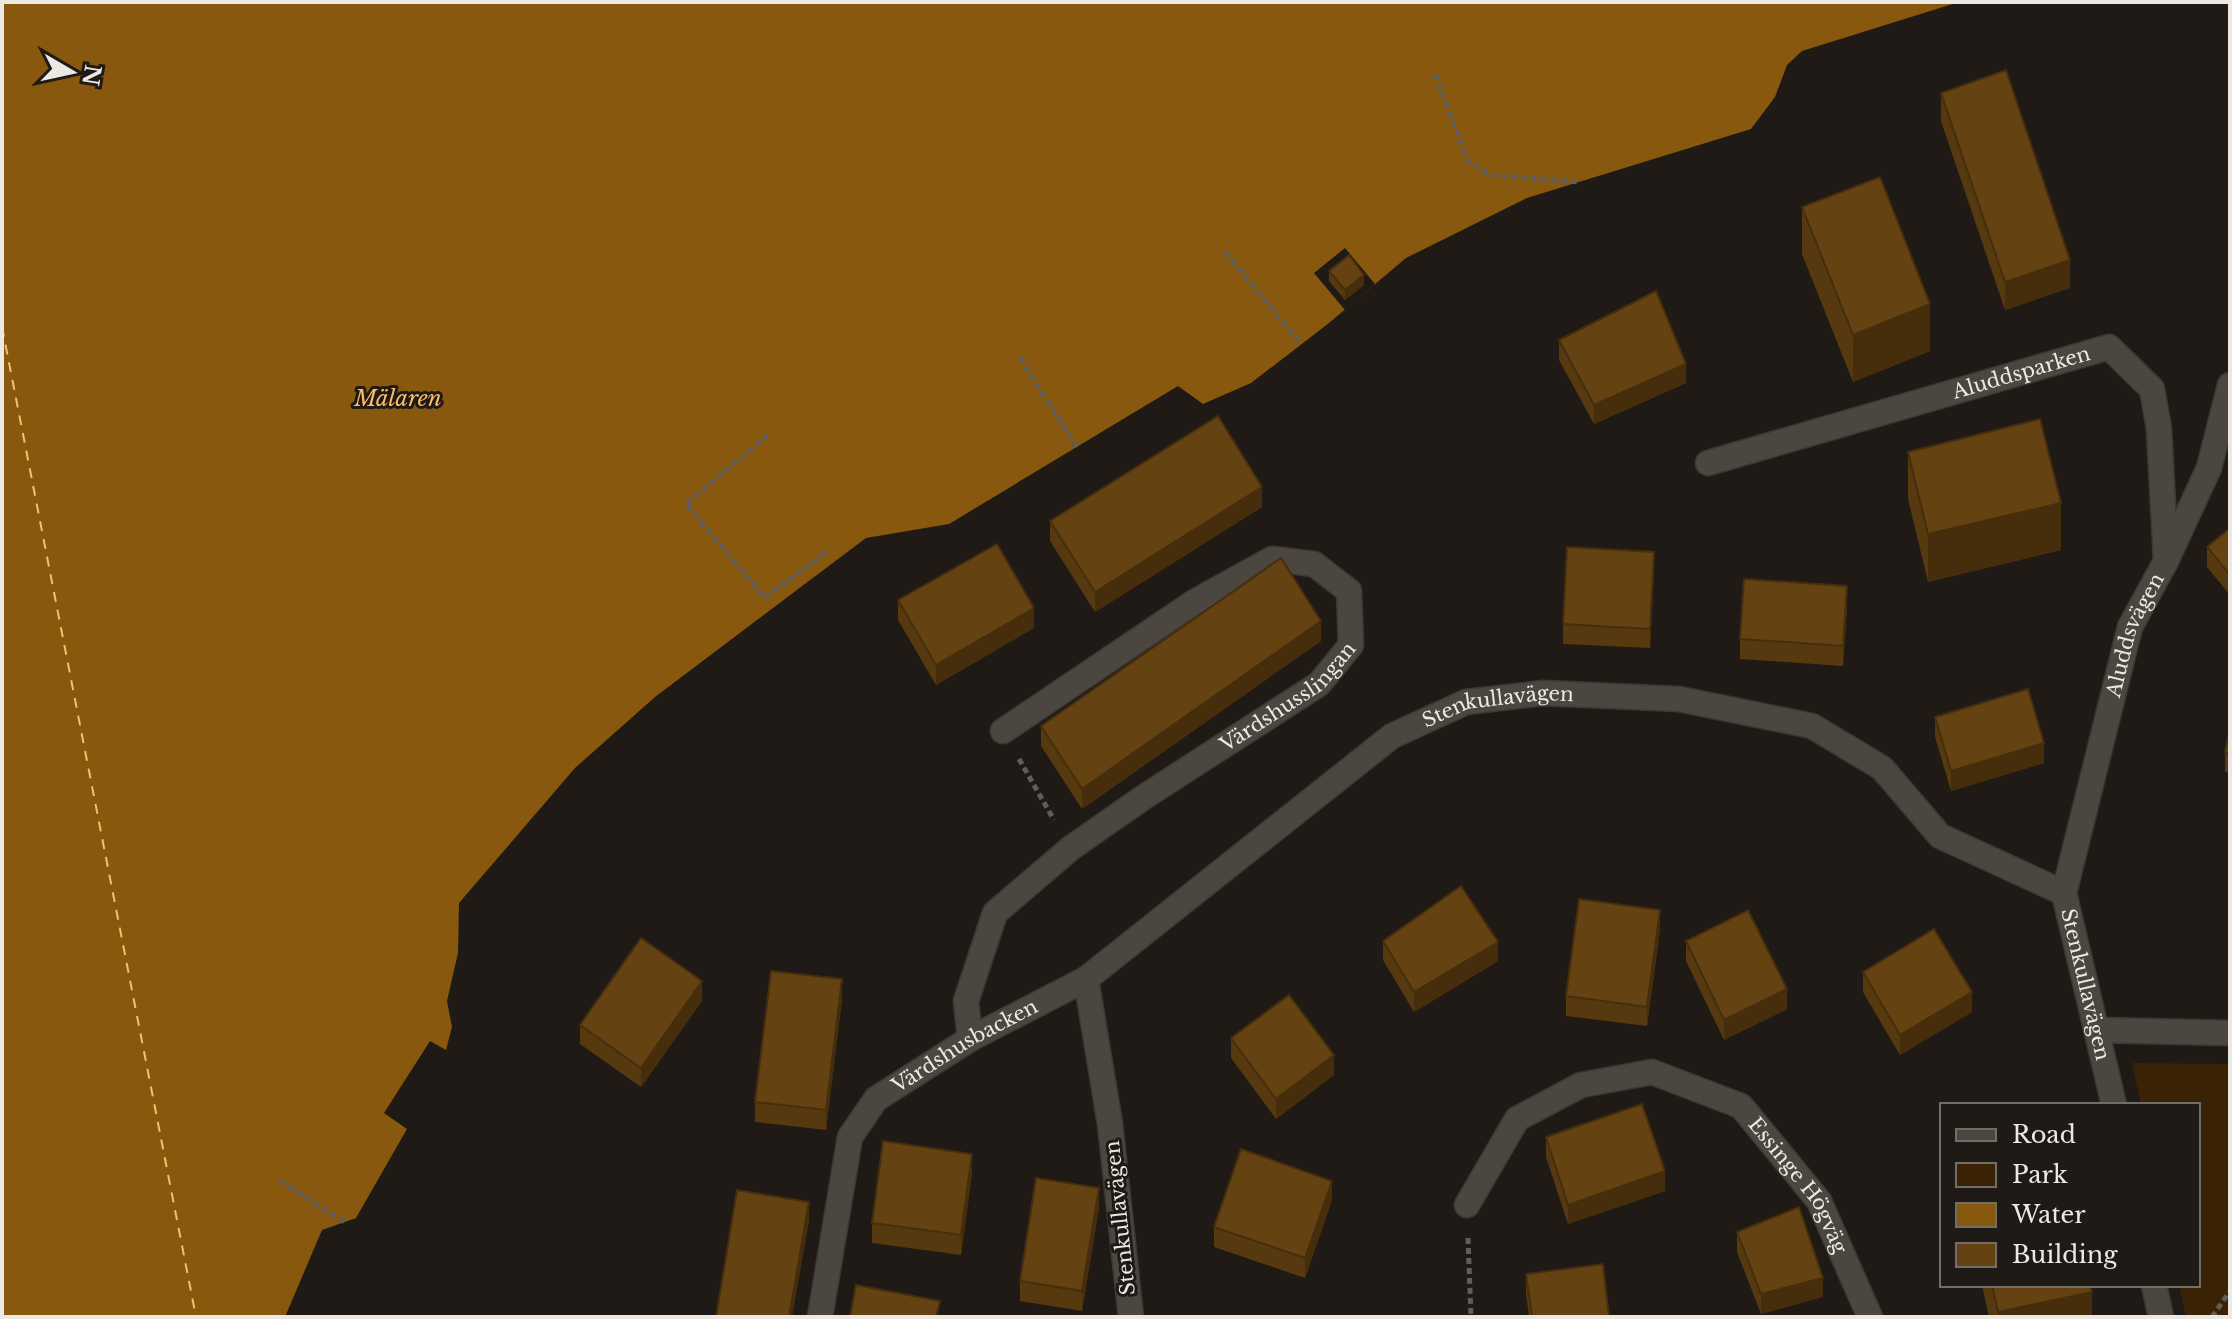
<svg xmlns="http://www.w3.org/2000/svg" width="2232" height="1319" font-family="'Libre Baskerville',serif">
	<rect width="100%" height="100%" fill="#1f1a15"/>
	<polygon fill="#392304" points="2132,1063 2230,1064 2230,1317 2186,1317 2179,1285 2198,1285 2198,1105 2141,1105"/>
	<polygon fill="#87580d" points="2,2 1959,2 1802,51 1787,65 1775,97 1751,129 1527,198 1406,258 1329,323 1251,383 1203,404 1178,386 949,524 866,538 655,697 575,768 459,903 458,953 447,1001 452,1027 446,1050 430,1041 384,1113 407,1129 356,1218 322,1230 285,1317 2,1317"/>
	<polygon fill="#1f1a15" points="1345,248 1375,284 1345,310 1314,273"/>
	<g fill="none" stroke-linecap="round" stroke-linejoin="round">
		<polyline stroke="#fdbc67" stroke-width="2" stroke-dasharray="10 8" stroke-linecap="butt" points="2,327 196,1317"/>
		<g stroke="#3b3835" stroke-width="27">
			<g id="minor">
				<path id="s1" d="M 1708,463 L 2109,347 L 2152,389 L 2159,429 L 2166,561"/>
				<path id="s2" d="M 2064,893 L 2130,627 L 2166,561 L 2209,468 L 2230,385"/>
				<polyline points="2097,1030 2230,1033"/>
				<path id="s3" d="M 970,1039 L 966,1001 L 995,913 L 1071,848 L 1144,797 L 1319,684 L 1351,645 L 1349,591 L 1314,564 L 1272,559 L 1196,601 L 1003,731"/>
				<path id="s4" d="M 1467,1205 L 1517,1119 L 1581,1085 L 1652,1072 L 1741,1106 L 1819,1201 L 1870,1317"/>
				<polyline points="2154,1285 2161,1317"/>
				<path id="s5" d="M 820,1317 L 850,1137 L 876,1099 L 970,1039 L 1086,979"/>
				<path id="s6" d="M 1131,1317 L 1110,1124 L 1086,979 L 1392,736 L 1466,702 L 1543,693 L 1679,699 L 1812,726 L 1882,768 L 1940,836 L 2064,893 L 2114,1105"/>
			</g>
		</g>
		<g stroke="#615d58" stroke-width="5" stroke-dasharray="6 4" stroke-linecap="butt">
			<polyline points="1435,74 1468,161 1490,175 1579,182"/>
			<polyline points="1225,252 1301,344"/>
			<polyline points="1020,358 1077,447"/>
			<polyline points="768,435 686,504 765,598 829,550"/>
			<polyline points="1019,759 1054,820"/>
			<polyline points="280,1181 345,1222"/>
			<polyline points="1468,1238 1471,1317"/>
			<polyline points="2212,1317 2230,1291"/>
		</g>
		<use href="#minor" stroke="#4c4640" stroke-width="24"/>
	</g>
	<g fill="#56390f">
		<polygon points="1941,93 2070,288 2005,310 1941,121"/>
		<polygon points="1802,207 1930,351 1853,382 1802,254"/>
		<polygon points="1329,271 1364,285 1345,300 1329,281"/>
		<polygon points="1559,340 1686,383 1594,424 1559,360"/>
		<polygon points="1908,452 2061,550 1928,582 1908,499"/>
		<polygon points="1262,507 1095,612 1050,541 1050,521"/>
		<polygon points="2230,528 2230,595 2207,567 2207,547"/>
		<polygon points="1654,571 1650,648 1563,644 1563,624"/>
		<polygon points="898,600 1034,628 936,685 898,620"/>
		<polygon points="1847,605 1843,666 1740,659 1740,639"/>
		<polygon points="1321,641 1082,809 1041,746 1041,726"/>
		<polygon points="1935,717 2044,763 1951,791 1935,737"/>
		<polygon points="2230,729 2230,773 2225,772 2225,752"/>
		<polygon points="1660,930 1647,1026 1566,1016 1566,996"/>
		<polygon points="1383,941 1498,961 1414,1012 1383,960"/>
		<polygon points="1686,941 1787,1009 1724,1040 1686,961"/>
		<polygon points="1863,972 1972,1012 1900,1055 1863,992"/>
		<polygon points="842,999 826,1130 755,1122 755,1102"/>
		<polygon points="702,1001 641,1087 580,1044 580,1025"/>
		<polygon points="1231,1038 1334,1075 1276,1119 1231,1058"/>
		<polygon points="1546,1137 1665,1191 1568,1224 1546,1157"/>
		<polygon points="972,1174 961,1255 872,1243 872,1223"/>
		<polygon points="1332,1200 1305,1278 1214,1247 1214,1227"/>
		<polygon points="1099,1208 1082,1311 1020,1301 1020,1281"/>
		<polygon points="1737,1232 1823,1297 1761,1314 1737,1252"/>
		<polygon points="1526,1274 1609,1317 1529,1317 1526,1293"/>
		<polygon points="1982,1285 2090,1285 2092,1317 1989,1317"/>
	</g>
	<g fill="#462e0d">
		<polygon points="2070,260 2070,288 2005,310 2005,282"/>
		<polygon points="1364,275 1364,285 1345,300 1345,290"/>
		<polygon points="1930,304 1930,351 1853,382 1853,335"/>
		<polygon points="1686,364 1686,383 1594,424 1594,405"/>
		<polygon points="1262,487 1262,507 1095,612 1095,592"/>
		<polygon points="2061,503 2061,550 1928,582 1928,534"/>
		<polygon points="1654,552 1654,571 1650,648 1650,629"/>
		<polygon points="1847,586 1847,605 1843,666 1843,646"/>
		<polygon points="1034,608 1034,628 936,685 936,665"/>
		<polygon points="1321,621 1321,641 1082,809 1082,789"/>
		<polygon points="2044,743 2044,763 1951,791 1951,771"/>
		<polygon points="1660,910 1660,930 1647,1026 1647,1007"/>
		<polygon points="1498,942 1498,961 1414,1012 1414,992"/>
		<polygon points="842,979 842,999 826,1130 826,1110"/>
		<polygon points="702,981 702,1001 641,1087 641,1068"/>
		<polygon points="1787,989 1787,1009 1724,1040 1724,1020"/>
		<polygon points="1972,992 1972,1012 1900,1055 1900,1035"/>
		<polygon points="1334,1055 1334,1075 1276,1119 1276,1099"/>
		<polygon points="972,1154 972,1174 961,1255 961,1235"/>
		<polygon points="1665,1171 1665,1191 1568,1224 1568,1205"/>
		<polygon points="1332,1181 1332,1200 1305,1278 1305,1258"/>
		<polygon points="1099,1188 1099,1208 1082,1311 1082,1291"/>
		<polygon points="809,1202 809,1222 792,1317 789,1317"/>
		<polygon points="1823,1278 1823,1297 1761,1314 1761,1294"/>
		<polygon points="2092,1292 2092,1317 1998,1317 1998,1312"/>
	</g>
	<g fill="#644212" stroke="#462e0d" stroke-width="2">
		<polygon points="2006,70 2070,260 2005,282 1941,93"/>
		<polygon points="1880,177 1930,304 1853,335 1802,207"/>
		<polygon points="1349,255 1364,275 1345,290 1329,271"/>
		<polygon points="1656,291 1686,364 1594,405 1559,340"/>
		<polygon points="1218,416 1262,487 1095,592 1050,521"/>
		<polygon points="2040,419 2061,503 1928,534 1908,452"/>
		<polygon points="2230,528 2230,575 2207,547"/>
		<polygon points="997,544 1034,608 936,665 898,600"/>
		<polygon points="1567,547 1654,552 1650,629 1563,624"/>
		<polygon points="1281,558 1321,621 1082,789 1041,726"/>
		<polygon points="1744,579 1847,586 1843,646 1740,639"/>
		<polygon points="2028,689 2044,743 1951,771 1935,717"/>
		<polygon points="2230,729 2230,754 2225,752"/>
		<polygon points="1461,886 1498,942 1414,992 1383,941"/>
		<polygon points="1579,899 1660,910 1647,1007 1566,996"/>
		<polygon points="1748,910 1787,989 1724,1020 1686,941"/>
		<polygon points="1934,929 1972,992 1900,1035 1863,972"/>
		<polygon points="641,938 702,981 641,1068 580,1025"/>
		<polygon points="771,971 842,979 826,1110 755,1102"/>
		<polygon points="1289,995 1334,1055 1276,1099 1231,1038"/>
		<polygon points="1642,1104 1665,1171 1568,1205 1546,1137"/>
		<polygon points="883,1141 972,1154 961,1235 872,1223"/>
		<polygon points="1241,1149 1332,1181 1305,1258 1214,1227"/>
		<polygon points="1036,1178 1099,1188 1082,1291 1020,1281"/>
		<polygon points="737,1190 809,1202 789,1317 716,1317"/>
		<polygon points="1799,1207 1823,1278 1761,1294 1737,1232"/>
		<polygon points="1603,1264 1609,1317 1532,1317 1526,1274"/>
		<polygon points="856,1285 940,1301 936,1317 850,1317"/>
		<polygon points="1992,1285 2090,1285 2092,1292 1998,1312"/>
	</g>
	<g text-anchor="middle" stroke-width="6" stroke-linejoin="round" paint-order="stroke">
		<g font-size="20" fill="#ece9e5" stroke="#1f1a15">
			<text dy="7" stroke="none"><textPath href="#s1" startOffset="326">Aluddsparken</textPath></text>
			<text dy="7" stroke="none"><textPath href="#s2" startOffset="268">Aluddsvägen</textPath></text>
			<text dy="7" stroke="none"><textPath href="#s3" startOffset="496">Värdshusslingan</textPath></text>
			<text dy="7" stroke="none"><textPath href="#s6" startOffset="844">Stenkullavägen</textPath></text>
			<text dy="7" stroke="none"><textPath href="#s6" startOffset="1564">Stenkullavägen</textPath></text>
			<text dy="7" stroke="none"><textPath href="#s5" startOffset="332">Värdshusbacken</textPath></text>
			<text dy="7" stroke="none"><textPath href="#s4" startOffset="438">Essinge Högväg</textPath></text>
			<text transform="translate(1120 1218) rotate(-96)" y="7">Stenkullavägen</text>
		</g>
		<g font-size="22" font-style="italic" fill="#fdbc67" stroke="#1f1a15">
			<text x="398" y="406">Mälaren</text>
		</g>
	</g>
	<rect width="2232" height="1319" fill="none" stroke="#ece9e5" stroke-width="8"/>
	<rect x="1940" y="1103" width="260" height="184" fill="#1f1a15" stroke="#716d68" stroke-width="2"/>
	<rect x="1956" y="1129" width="40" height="12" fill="#4c4640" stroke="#716d68" stroke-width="2"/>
	<text x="2012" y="1143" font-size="24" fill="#ece9e5">Road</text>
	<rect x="1956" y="1163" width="40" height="24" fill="#392304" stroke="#716d68" stroke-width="2"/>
	<text x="2012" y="1183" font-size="24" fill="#ece9e5">Park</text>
	<rect x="1956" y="1203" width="40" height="24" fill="#87580d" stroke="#716d68" stroke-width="2"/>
	<text x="2012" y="1223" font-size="24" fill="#ece9e5">Water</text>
	<rect x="1956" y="1243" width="40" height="24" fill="#644212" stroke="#716d68" stroke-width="2"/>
	<text x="2012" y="1263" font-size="24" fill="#ece9e5">Building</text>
	<g transform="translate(72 72) rotate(99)" stroke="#1f1a15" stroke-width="6" paint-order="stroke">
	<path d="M0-6L14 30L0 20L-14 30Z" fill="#ece9e5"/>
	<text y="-12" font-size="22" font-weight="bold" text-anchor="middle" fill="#ece9e5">N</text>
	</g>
</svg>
